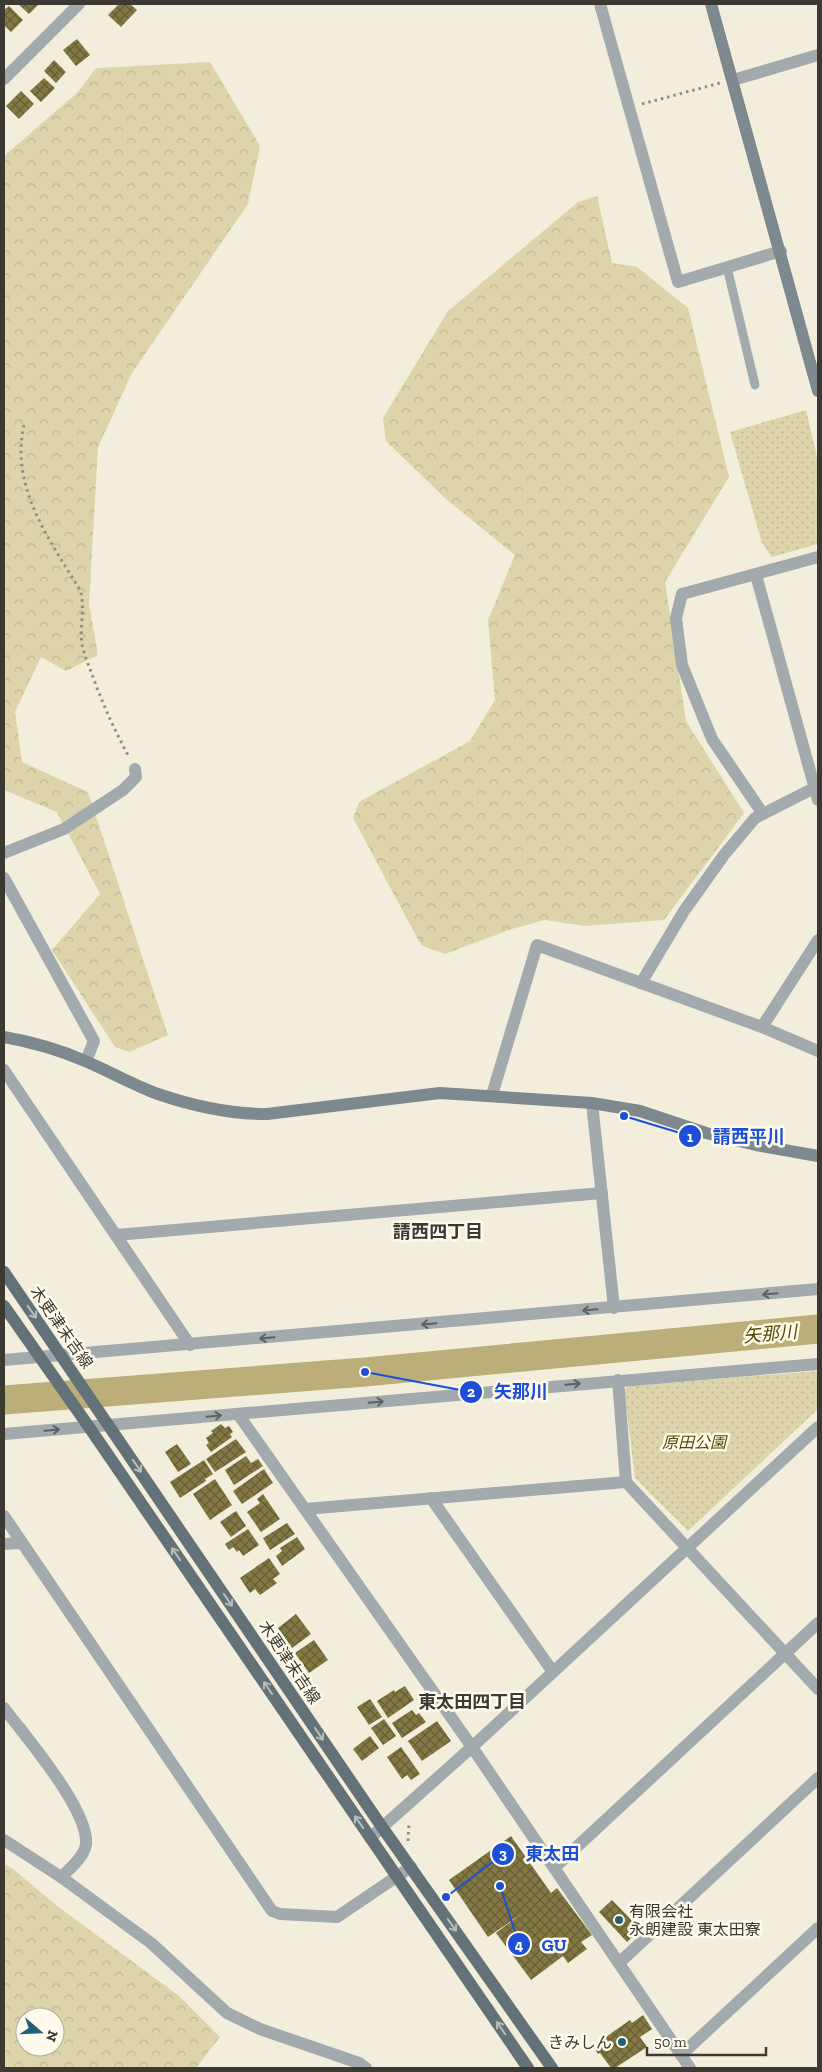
<svg xmlns="http://www.w3.org/2000/svg" width="822" height="2072" font-family="'Zilla Slab','Noto Sans JP',serif">
	<defs>
		<pattern id="forest-crowns" width="20" height="18" patternUnits="userSpaceOnUse" patternTransform="scale(1.25)"><rect width="20" height="18" fill="#ddd4ab"/><path d="M2 6a3 3 0 1 1 6 0M12 15a3 3 0 1 1 6 0" fill="none" stroke="#bfb794"/></pattern>
		<pattern id="park-dots" width="8" height="8" patternUnits="userSpaceOnUse" patternTransform="scale(1.25)"><rect width="8" height="8" fill="#ddd4ab"/><path d="M2 2h.1M6 6h.1" fill="none" stroke="#bfb794" stroke-width="1.8" stroke-linecap="round"/></pattern>
		<pattern id="building-cross-hatch" width="8" height="8" patternUnits="userSpaceOnUse" patternTransform="scale(1.25)"><rect width="8" height="8" fill="#837743"/><path d="M0 0l8 8M0 8l8-8" fill="none" stroke="#675e36"/></pattern>
	</defs>
	<rect width="100%" height="100%" fill="#f2eedb"/>
	<g fill="url(#forest-crowns)" fill-rule="evenodd">
		<polygon points="210,62 260,146 248,204 132,373 98,447 89,604 98,655 66,671 41,657 15,712 22,762 88,792 168,1035 129,1052 115,1047 52,950 100,894 57,812 4,790 4,156 77,93 96,68"/>
		<polygon points="597,196 612,263 637,267 688,308 729,477 665,582 686,721 744,813 664,920 584,926 545,920 512,929 445,954 421,945 353,818 359,802 470,741 495,700 488,620 515,555 446,499 386,441 383,418 448,311 578,202"/>
		<path d="M 4,1864 L 13,1869 L 56,1905 L 179,1996 L 220,2037 L 196,2068 L 4,2068 ZM 25,2017 L 55,2017 L 55,2047 L 25,2047 Z"/>
	</g>
	<g fill="url(#park-dots)">
		<polygon points="806,410 818,461 818,544 772,557 762,543 730,432"/>
		<polygon points="818,1371 818,1409 688,1531 635,1478 624,1390 630,1386"/>
	</g>
	<g fill="none" stroke-linecap="round" stroke-linejoin="round">
		<polyline stroke="#bbae79" stroke-width="29" points="4,1400 365,1372 818,1329"/>
	</g>
	<g fill="url(#building-cross-hatch)">
		<polygon points="18,4 39,4 29,14"/>
		<polygon points="119,4 130,4 137,10 121,27 108,15"/>
		<polygon points="9,6 23,20 11,32 4,25 4,10"/>
		<polygon points="77,39 90,55 76,66 63,50"/>
		<polygon points="54,60 66,72 56,83 44,71"/>
		<polygon points="44,78 55,88 41,102 30,91"/>
		<polygon points="21,91 34,104 19,119 6,106"/>
		<polygon points="221,1424 225,1428 229,1426 233,1432 230,1434 232,1437 211,1452 206,1445 209,1443 206,1438 213,1433 211,1431"/>
		<polygon points="236,1439 246,1452 215,1472 206,1459"/>
		<polygon points="177,1444 191,1464 178,1472 165,1452"/>
		<polygon points="246,1456 251,1463 258,1459 263,1466 234,1485 225,1470"/>
		<polygon points="204,1460 213,1474 205,1479 206,1481 180,1498 170,1482"/>
		<polygon points="264,1469 273,1483 242,1504 233,1491"/>
		<polygon points="215,1479 232,1505 210,1520 193,1494"/>
		<polygon points="263,1494 280,1519 261,1532 247,1512 260,1503 257,1499"/>
		<polygon points="236,1511 246,1526 231,1537 220,1522"/>
		<polygon points="287,1523 295,1534 270,1550 263,1538"/>
		<polygon points="248,1529 259,1545 243,1556 239,1550 237,1552 233,1547 229,1550 225,1544"/>
		<polygon points="297,1537 305,1549 282,1566 276,1556 282,1551 280,1548"/>
		<polygon points="269,1558 280,1574 273,1579 277,1583 260,1595 255,1589 250,1593 240,1578"/>
		<polygon points="296,1614 311,1634 292,1648 278,1628"/>
		<polygon points="314,1640 328,1660 309,1673 295,1653"/>
		<polygon points="405,1686 414,1700 388,1718 377,1701 394,1690 395,1692"/>
		<polygon points="370,1699 382,1717 369,1725 357,1707"/>
		<polygon points="412,1710 416,1715 419,1713 426,1722 402,1738 392,1723"/>
		<polygon points="384,1719 396,1736 383,1745 371,1728"/>
		<polygon points="437,1721 451,1741 422,1761 408,1741"/>
		<polygon points="370,1736 379,1748 362,1761 353,1749"/>
		<polygon points="401,1747 420,1774 411,1780 407,1775 402,1779 387,1757"/>
		<polygon points="511,1836 551,1893 557,1888 592,1935 581,1942 587,1949 568,1963 563,1956 531,1980 496,1933 521,1914 488,1937 449,1880"/>
		<polygon points="612,1900 640,1929 627,1942 599,1912"/>
		<polygon points="643,2015 652,2029 640,2037 647,2047 615,2068 611,2068 600,2053 598,2054 593,2046 630,2020 632,2023"/>
	</g>
	<g fill="none" stroke-linecap="round" stroke-linejoin="round">
		<g stroke="#918e82" stroke-width="3" stroke-dasharray="2.5 4" stroke-linecap="butt">
			<polyline points="642,104 720,83"/>
			<path d="M 24,425 C 10,487 49,539 80,590 C 86,609 79,625 82,644 C 84,655 89,666 93,677 C 103,705 115,731 129,757"/>
			<polyline points="408,1841 409,1822"/>
		</g>
		<polyline stroke="#a2aaae" stroke-width="9" points="727,267 755,385"/>
		<g stroke="#a2aaae" stroke-width="12">
			<polyline points="600,4 678,282 781,251"/>
			<polyline points="4,79 79,4"/>
			<polyline points="733,80 818,55"/>
			<polyline points="756,575 818,800"/>
			<polyline points="763,814 712,739 682,665 676,618 682,594 818,557"/>
			<polyline points="4,853 64,829 123,790 136,777 135,769"/>
			<polyline points="4,878 94,1041 86,1061"/>
			<polyline points="641,983 684,911 724,855 755,818 818,786"/>
			<polyline points="762,1027 818,940"/>
			<polyline points="4,1070 190,1345"/>
			<polyline points="492,1095 537,945 762,1027 818,1051"/>
			<polyline points="592,1103 614,1308"/>
			<polyline points="116,1235 602,1193"/>
			<polyline points="4,1360 818,1289"/>
			<polyline points="618,1380 626,1482 818,1689"/>
			<polyline points="238,1414 472,1747 690,2068"/>
			<polyline points="4,1434 818,1364"/>
			<polyline points="431,1498 553,1672"/>
			<polyline points="305,1509 626,1482"/>
			<polyline points="4,1516 272,1911 280,1914 337,1917 411,1867"/>
			<polyline points="4,1544 22,1543"/>
			<path d="M 4,1708 C 25,1736 89,1810 86,1844 C 85,1856 69,1870 61,1877"/>
			<polyline points="370,1838 472,1747 818,1427"/>
			<polyline points="4,1840 61,1877 151,1943 227,2013 260,2029 359,2063 366,2068"/>
			<polyline points="554,1868 818,1623"/>
			<polyline points="619,1963 818,1778"/>
			<polyline points="681,2055 818,1928"/>
		</g>
		<g stroke="#7d898f" stroke-width="12">
			<polyline points="711,4 818,391"/>
			<path d="M 4,1037 C 32,1042 58,1049 85,1061 C 109,1071 133,1085 158,1094 C 193,1106 230,1114 267,1114 L 440,1093 L 592,1103 L 640,1111 L 706,1133 L 756,1145 L 818,1156"/>
		</g>
		<g stroke="#637279" stroke-width="12">
			<polyline points="4,1272 382,1827 552,2068"/>
			<polyline points="4,1306 89,1427 528,2068"/>
		</g>
	</g>
	<defs><path id="oneway-shaft" d="M-6 0H5M1.5-3L5.5 0L1.5 3" fill="none" stroke-width="1.6" stroke-linecap="round" stroke-linejoin="round" transform="scale(1.25)"/></defs>
	<g stroke="#5f615d">
		<use href="#oneway-shaft" transform="translate(770 1294) rotate(175)"/>
		<use href="#oneway-shaft" transform="translate(590 1310) rotate(175)"/>
		<use href="#oneway-shaft" transform="translate(429 1324) rotate(175)"/>
		<use href="#oneway-shaft" transform="translate(267 1338) rotate(175)"/>
		<use href="#oneway-shaft" transform="translate(573 1384) rotate(-5)"/>
		<use href="#oneway-shaft" transform="translate(376 1402) rotate(-5)"/>
		<use href="#oneway-shaft" transform="translate(214 1416) rotate(-5)"/>
		<use href="#oneway-shaft" transform="translate(52 1430) rotate(-5)"/>
	</g>
	<g stroke="#b8bdb8">
		<use href="#oneway-shaft" transform="translate(32 1312) rotate(55)"/>
		<use href="#oneway-shaft" transform="translate(137 1466) rotate(56)"/>
		<use href="#oneway-shaft" transform="translate(176 1554) rotate(-124)"/>
		<use href="#oneway-shaft" transform="translate(228 1600) rotate(56)"/>
		<use href="#oneway-shaft" transform="translate(268 1688) rotate(-124)"/>
		<use href="#oneway-shaft" transform="translate(319 1734) rotate(56)"/>
		<use href="#oneway-shaft" transform="translate(359 1822) rotate(-125)"/>
		<use href="#oneway-shaft" transform="translate(452 1925) rotate(55)"/>
		<use href="#oneway-shaft" transform="translate(501 2028) rotate(-124)"/>
	</g>
	<g fill="#245f78" stroke="#fefbec" stroke-width="2">
		<circle cx="619" cy="1920" r="5"/>
		<circle cx="622" cy="2042" r="5"/>
	</g>
	<g text-anchor="middle" stroke-width="5" stroke-linejoin="round" paint-order="stroke">
		<g font-size="16" fill="#3b3932" stroke="#fefbec">
			<text transform="translate(62 1327) rotate(55)" y="6">木更津末吉線</text>
			<text transform="translate(290 1662) rotate(56)" y="6">木更津末吉線</text>
		</g>
		<g font-size="16" font-style="italic" fill="#574903" stroke="#fefbec">
			<text x="694" y="1448">原田公園</text>
		</g>
		<g font-size="16" fill="#3b3932" stroke="#fefbec" text-anchor="start">
			<text x="629" y="1917">有限会社<tspan x="629" dy="18">永朗建設 東太田寮</tspan></text>
			<text x="612" y="2048" text-anchor="end">きみしん</text>
		</g>
		<g font-size="18" font-weight="bold" fill="#3b3932" stroke="#fefbec">
			<text x="438" y="1238">請西四丁目</text>
			<text x="472" y="1708">東太田四丁目</text>
		</g>
		<g font-size="18" font-style="italic" fill="#584a05" stroke="#fefbec">
			<text transform="translate(770 1334) rotate(-5)" y="6">矢那川</text>
		</g>
	</g>
	<path fill="none" stroke="#1d4ed8" stroke-width="2" d="M624 1116L690 1136M365 1372L471 1392M446 1897L503 1854M500 1886L519 1944"/>
	<g fill="#1d4ed8" stroke="#fefbec" stroke-width="2">
		<circle cx="624" cy="1116" r="5"/>
		<circle cx="365" cy="1372" r="5"/>
		<circle cx="446" cy="1897" r="5"/>
		<circle cx="500" cy="1886" r="5"/>
		<circle cx="690" cy="1136" r="12"/>
		<circle cx="471" cy="1392" r="12"/>
		<circle cx="503" cy="1854" r="12"/>
		<circle cx="519" cy="1944" r="12"/>
	</g>
	<g font-size="15" text-anchor="middle" font-weight="bold" fill="#fff">
		<text x="690" y="1142">1</text>
		<text x="471" y="1397">2</text>
		<text x="503" y="1859">3</text>
		<text x="519" y="1950">4</text>
	</g>
	<g font-size="18" text-anchor="middle" font-weight="bold" fill="#1d4ed8" stroke="#fefbec" stroke-width="5" stroke-linejoin="round" paint-order="stroke">
		<text x="749" y="1143">請西平川</text>
		<text x="521" y="1398">矢那川</text>
		<text x="552" y="1860">東太田</text>
		<text x="554" y="1951">GU</text>
	</g>
	<rect width="822" height="2072" fill="none" stroke="#3b3932" stroke-width="10"/>
	<g transform="translate(40 2032) rotate(109)"><circle r="24" fill="#fefbec" stroke="#b0ada2"/>
	<path d="M0-4L9 19L0 12L-9 19Z" fill="#245f78"/>
	<text y="-8" font-size="14" font-weight="bold" text-anchor="middle" fill="#3b3932">N</text>
	</g>
	<path d="M647 2047v8h119v-8" fill="none" stroke="#3b3932" stroke-width="2.5"/>
	<text x="654" y="2047" font-size="15" fill="#3b3932" stroke="#fefbec" stroke-width="4" paint-order="stroke">50 m</text>
</svg>
